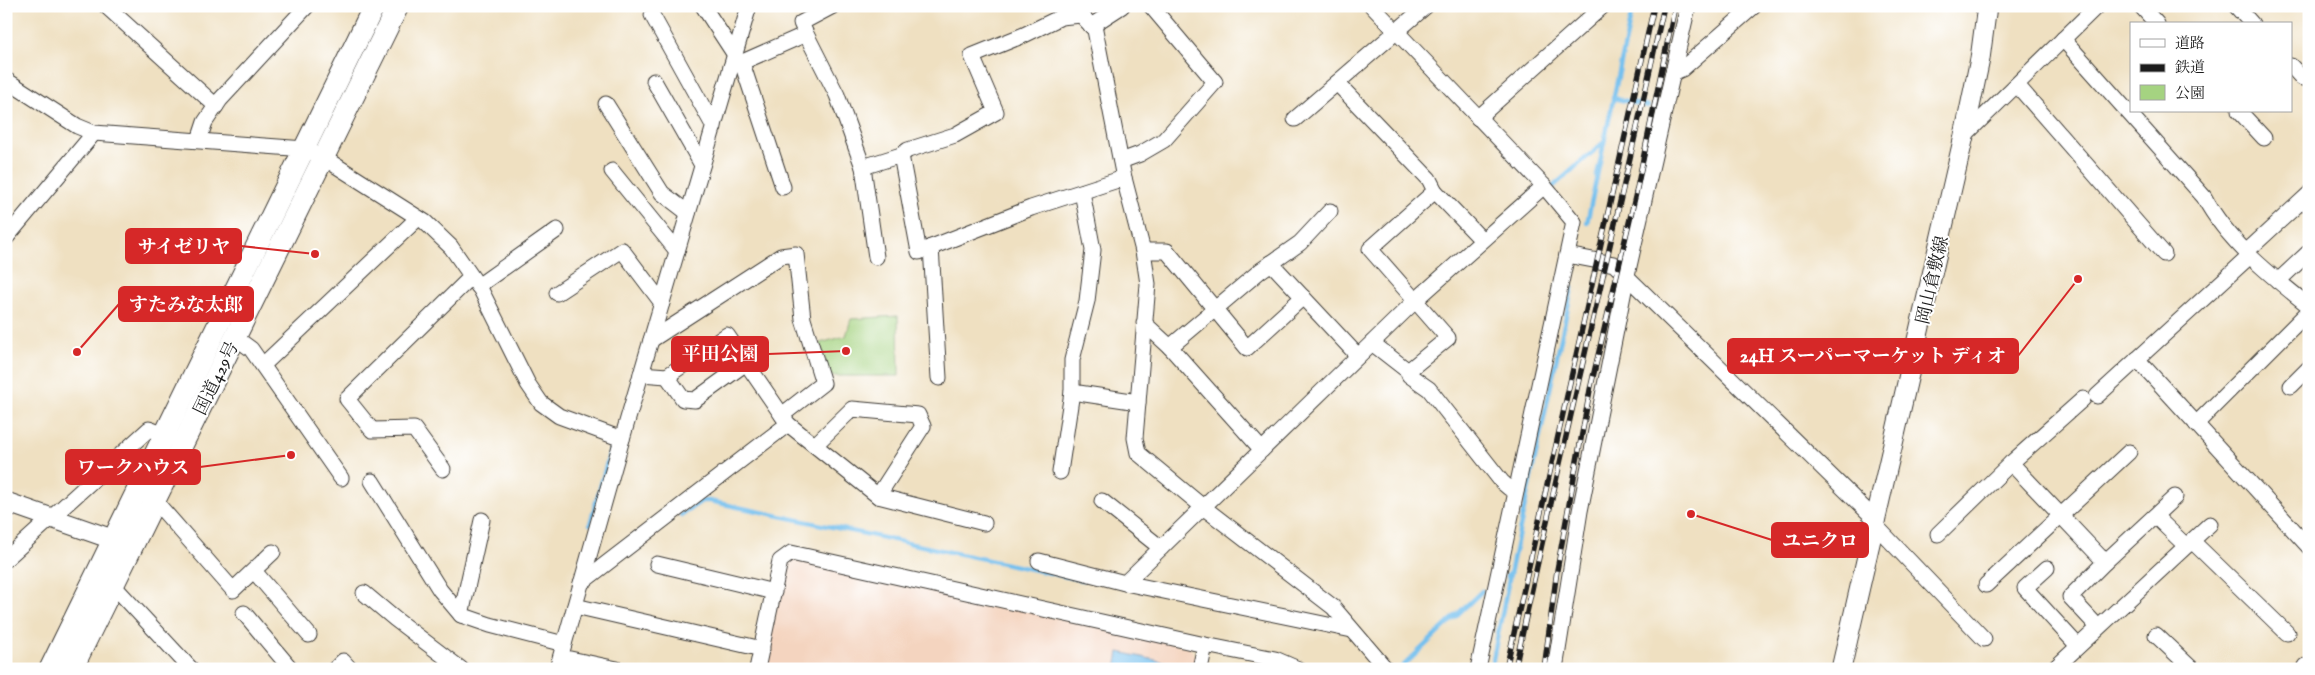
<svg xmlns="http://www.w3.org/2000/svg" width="2315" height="675" font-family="'IM FELL English','Noto Serif JP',serif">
	<rect width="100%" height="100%" fill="#fff"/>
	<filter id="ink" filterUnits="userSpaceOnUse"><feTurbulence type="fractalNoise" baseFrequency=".02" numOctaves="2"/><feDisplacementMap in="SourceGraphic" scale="10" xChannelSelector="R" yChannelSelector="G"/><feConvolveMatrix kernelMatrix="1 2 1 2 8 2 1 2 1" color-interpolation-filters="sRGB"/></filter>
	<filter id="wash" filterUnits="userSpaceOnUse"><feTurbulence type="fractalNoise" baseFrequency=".0096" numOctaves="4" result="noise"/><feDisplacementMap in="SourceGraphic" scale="20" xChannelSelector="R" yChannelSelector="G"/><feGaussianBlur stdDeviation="1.12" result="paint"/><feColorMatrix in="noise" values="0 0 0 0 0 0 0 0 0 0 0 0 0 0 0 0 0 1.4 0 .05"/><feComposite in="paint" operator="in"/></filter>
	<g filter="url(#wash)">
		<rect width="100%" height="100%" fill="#efe0c1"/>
		<polygon fill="#f4d4bf" points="792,558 1189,647 1197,660 1195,669 763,669 786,562"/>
		<polygon fill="#a5d381" stroke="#60784e" points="898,316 899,376 829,376 820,343 846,336 851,319"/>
		<polygon fill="#75c0ee" stroke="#486e85" points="1119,652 1178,665 1177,669 1116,669"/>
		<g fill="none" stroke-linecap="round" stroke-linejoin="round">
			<g stroke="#75c0ee" stroke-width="4.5">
				<polyline points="1613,98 1648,106"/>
				<polyline points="1549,190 1603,143"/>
				<polyline points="1587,223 1633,6"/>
				<polyline points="681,515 702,501 709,501 1083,580"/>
				<polyline points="590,524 611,448"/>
				<polyline points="1507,576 1510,574 1572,288"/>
				<polyline points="1400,669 1482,591"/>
				<polyline points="1491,669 1510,574"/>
			</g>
		</g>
	</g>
	<g filter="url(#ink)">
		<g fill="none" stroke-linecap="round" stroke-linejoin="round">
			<g stroke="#3c3935" stroke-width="17">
				<g id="minor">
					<polyline points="106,6 216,106"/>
					<polyline points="703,6 735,55"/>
					<polyline points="1073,6 1095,30 1124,178 1143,251 1148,284 1135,438 1138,453 1203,507 1333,607 1386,669"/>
					<polyline points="1372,6 1544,186 1574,222 1478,669"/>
					<polyline points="2141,6 2157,24"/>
					<polyline points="2236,6 2252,24"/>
					<polyline points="652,15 714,127"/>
					<polyline points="1091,26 1122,6"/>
					<polyline points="806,34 801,23 833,6"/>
					<path d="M 2063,39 L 2204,197 C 2227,241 2270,275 2309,306"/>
					<polyline points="742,63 783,187"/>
					<polyline points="2291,66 2302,78 2309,78"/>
					<polyline points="731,67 806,34 837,95 863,167 901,155 919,252 1031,208 1124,178"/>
					<polyline points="1673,73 1682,69 1754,6"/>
					<polyline points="6,80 77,126 94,133 305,149 324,158 425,222 451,247 481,290 528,384 541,403 559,416 622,439"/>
					<polyline points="654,81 702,165"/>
					<polyline points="1337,83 1429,179 1435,191"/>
					<polyline points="2017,85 2164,254"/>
					<polyline points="606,104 662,193 688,213"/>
					<polyline points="2239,111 2264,138"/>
					<polyline points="1478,118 1603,6"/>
					<polyline points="1295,119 1426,6"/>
					<polyline points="1964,136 2097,6"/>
					<polyline points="199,140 205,122 220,100 307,6"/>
					<polyline points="901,155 908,150 955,135 996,112 972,56 1024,35 1061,17 1081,15"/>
					<polyline points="1121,161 1140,154 1164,140 1215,82 1151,6"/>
					<polyline points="863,167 876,257"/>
					<polyline points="612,171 677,251"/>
					<polyline points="6,238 94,133"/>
					<polyline points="931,247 939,378"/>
					<polyline points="1143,251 1167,251 1247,348 1303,297"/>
					<polyline points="2246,252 2309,194"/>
					<polyline points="1567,255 1614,264 1877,521"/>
					<polyline points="1271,263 1358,356"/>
					<polyline points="2278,281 2309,252"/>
					<polyline points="478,286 557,230"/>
					<polyline points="557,293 622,250 662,303"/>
					<polyline points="1144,323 1170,347 1260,271 1300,243 1330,211"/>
					<polyline points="236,338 251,349 341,478"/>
					<polyline points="651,340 781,256 796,254 803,319 823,383 782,415"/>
					<polyline points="1372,343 1408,371 1448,338 1370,249 1435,191 1482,240"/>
					<polyline points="1170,347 1262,450"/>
					<polyline points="2137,359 2309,547"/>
					<polyline points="263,365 418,218"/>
					<polyline points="1408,371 1409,375 1429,389 1502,482 1509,488 1516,491"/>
					<polyline points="641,374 667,376 727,335 788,424 878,496 984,523"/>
					<polyline points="667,376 683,399 695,400 746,363"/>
					<polyline points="2291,386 2309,368"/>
					<polyline points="1072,392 1138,402"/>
					<polyline points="2097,396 2250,256"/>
					<polyline points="2196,424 2309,311"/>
					<polyline points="815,445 852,409 918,415 923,426 878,496"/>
					<polyline points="2011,463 2105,562 2175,497"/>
					<polyline points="443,469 414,429 372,430 347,399 471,277"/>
					<polyline points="1060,472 1072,392 1072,360 1087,301 1093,250 1082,192"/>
					<polyline points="372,481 440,590 461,615 490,625 564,644"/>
					<polyline points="155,501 233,590 273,552"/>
					<polyline points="1102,501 1161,548"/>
					<polyline points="2155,516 2186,546"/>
					<polyline points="1876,526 1984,639"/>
					<polyline points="1938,534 2011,463 2083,399"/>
					<polyline points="2192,541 2287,633"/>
					<polyline points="6,559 149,429 173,438"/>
					<polyline points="1039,561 1125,583 1416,300 1544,186"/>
					<polyline points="657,564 774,592"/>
					<polyline points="2047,568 2025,588 2078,646"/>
					<polyline points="254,571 309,635"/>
					<polyline points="581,583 788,424"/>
					<polyline points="1125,583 1352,630"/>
					<polyline points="113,585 191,669"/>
					<polyline points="1986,585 2129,452"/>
					<polyline points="364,593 395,619 461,669"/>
					<polyline points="575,606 762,649"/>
					<polyline points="244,613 291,669"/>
					<polyline points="461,615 482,520"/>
					<polyline points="2098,627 2070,597 2105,562"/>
					<polyline points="2156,635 2192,669"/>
					<polyline points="1205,645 1275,659 1298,669"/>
					<polyline points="561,657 617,669"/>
					<polyline points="2306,666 2309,669"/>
					<polyline points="335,669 343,661 350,669"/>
					<polyline points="557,669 622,439 749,6"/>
					<polyline points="757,669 780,561 791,553 1205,645 1200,669"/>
					<polyline points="1555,669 1580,511 1627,275 1688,6"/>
					<polyline points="2054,669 2210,524"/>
				</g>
			</g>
			<g stroke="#3c3935" stroke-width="21">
				<g id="major">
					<polyline points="6,502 126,544"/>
					<polyline points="1841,669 1964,136 1980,59 1987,6"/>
				</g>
			</g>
			<g stroke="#3c3935" stroke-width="23">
				<g id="highway">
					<polyline points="50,669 374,6"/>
					<polyline points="72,669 398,6"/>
				</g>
			</g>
			<use href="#minor" stroke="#fff" stroke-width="15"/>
			<use href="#major" stroke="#fff" stroke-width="19"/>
			<use href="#highway" stroke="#fff" stroke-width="21"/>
			<g stroke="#1c1c1c" stroke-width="5.5">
				<g id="rail">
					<polyline points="1506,669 1654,6"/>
					<path d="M 1515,669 C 1561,447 1616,227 1664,6"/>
					<polyline points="1544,669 1557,570 1590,390 1636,193 1675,6"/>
				</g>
			</g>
			<use href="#rail" stroke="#fff" stroke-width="4" stroke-dasharray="11" stroke-linecap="butt"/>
		</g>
	</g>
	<g text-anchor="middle" stroke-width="4" stroke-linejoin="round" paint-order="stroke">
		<g font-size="18" fill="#1c1c1c" stroke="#fff">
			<text transform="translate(1932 280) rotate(-77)" y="6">岡山倉敷線</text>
			<text transform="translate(216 378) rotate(-64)" y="6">国道429号</text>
		</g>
	</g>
	<path fill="none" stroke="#d62828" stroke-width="2" d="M315 254L241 246M77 352L119 304M846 351L768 354M2078 279L2018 356M291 455L200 467M1691 514L1772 540"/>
	<g fill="#d62828" stroke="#fff" stroke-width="2">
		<circle cx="315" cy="254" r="5"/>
		<circle cx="77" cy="352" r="5"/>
		<circle cx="846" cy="351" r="5"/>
		<circle cx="2078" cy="279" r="5"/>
		<circle cx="291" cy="455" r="5"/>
		<circle cx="1691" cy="514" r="5"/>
	</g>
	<g fill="#d62828" stroke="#d62828" stroke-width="2">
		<rect x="126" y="229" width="115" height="34" rx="5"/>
		<rect x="119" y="287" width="134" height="34" rx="5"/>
		<rect x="672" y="337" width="96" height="34" rx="5"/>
		<rect x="1728" y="339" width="290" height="34" rx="5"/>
		<rect x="66" y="450" width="134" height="34" rx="5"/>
		<rect x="1772" y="523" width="96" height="34" rx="5"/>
	</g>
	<g font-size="19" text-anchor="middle" font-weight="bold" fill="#fff">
		<text x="184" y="253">サイゼリヤ</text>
		<text x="186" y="311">すたみな太郎</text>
		<text x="720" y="360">平田公園</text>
		<text x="1873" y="362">24H スーパーマーケット ディオ</text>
		<text x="133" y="474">ワークハウス</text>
		<text x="1820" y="547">ユニクロ</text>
	</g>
	<rect width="2315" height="675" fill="none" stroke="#fff" stroke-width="25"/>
	<rect x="2130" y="22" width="162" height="90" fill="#ffffff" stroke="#a4a4a4"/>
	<rect x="2140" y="39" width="25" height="8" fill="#ffffff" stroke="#a4a4a4"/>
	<text x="2175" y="48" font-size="15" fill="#1c1c1c">道路</text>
	<rect x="2140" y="64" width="25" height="8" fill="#1c1c1c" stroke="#a4a4a4"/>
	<text x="2175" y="72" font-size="15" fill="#1c1c1c">鉄道</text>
	<rect x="2140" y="85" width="25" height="15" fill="#a5d381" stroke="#a4a4a4"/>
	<text x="2175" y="98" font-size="15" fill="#1c1c1c">公園</text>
</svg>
